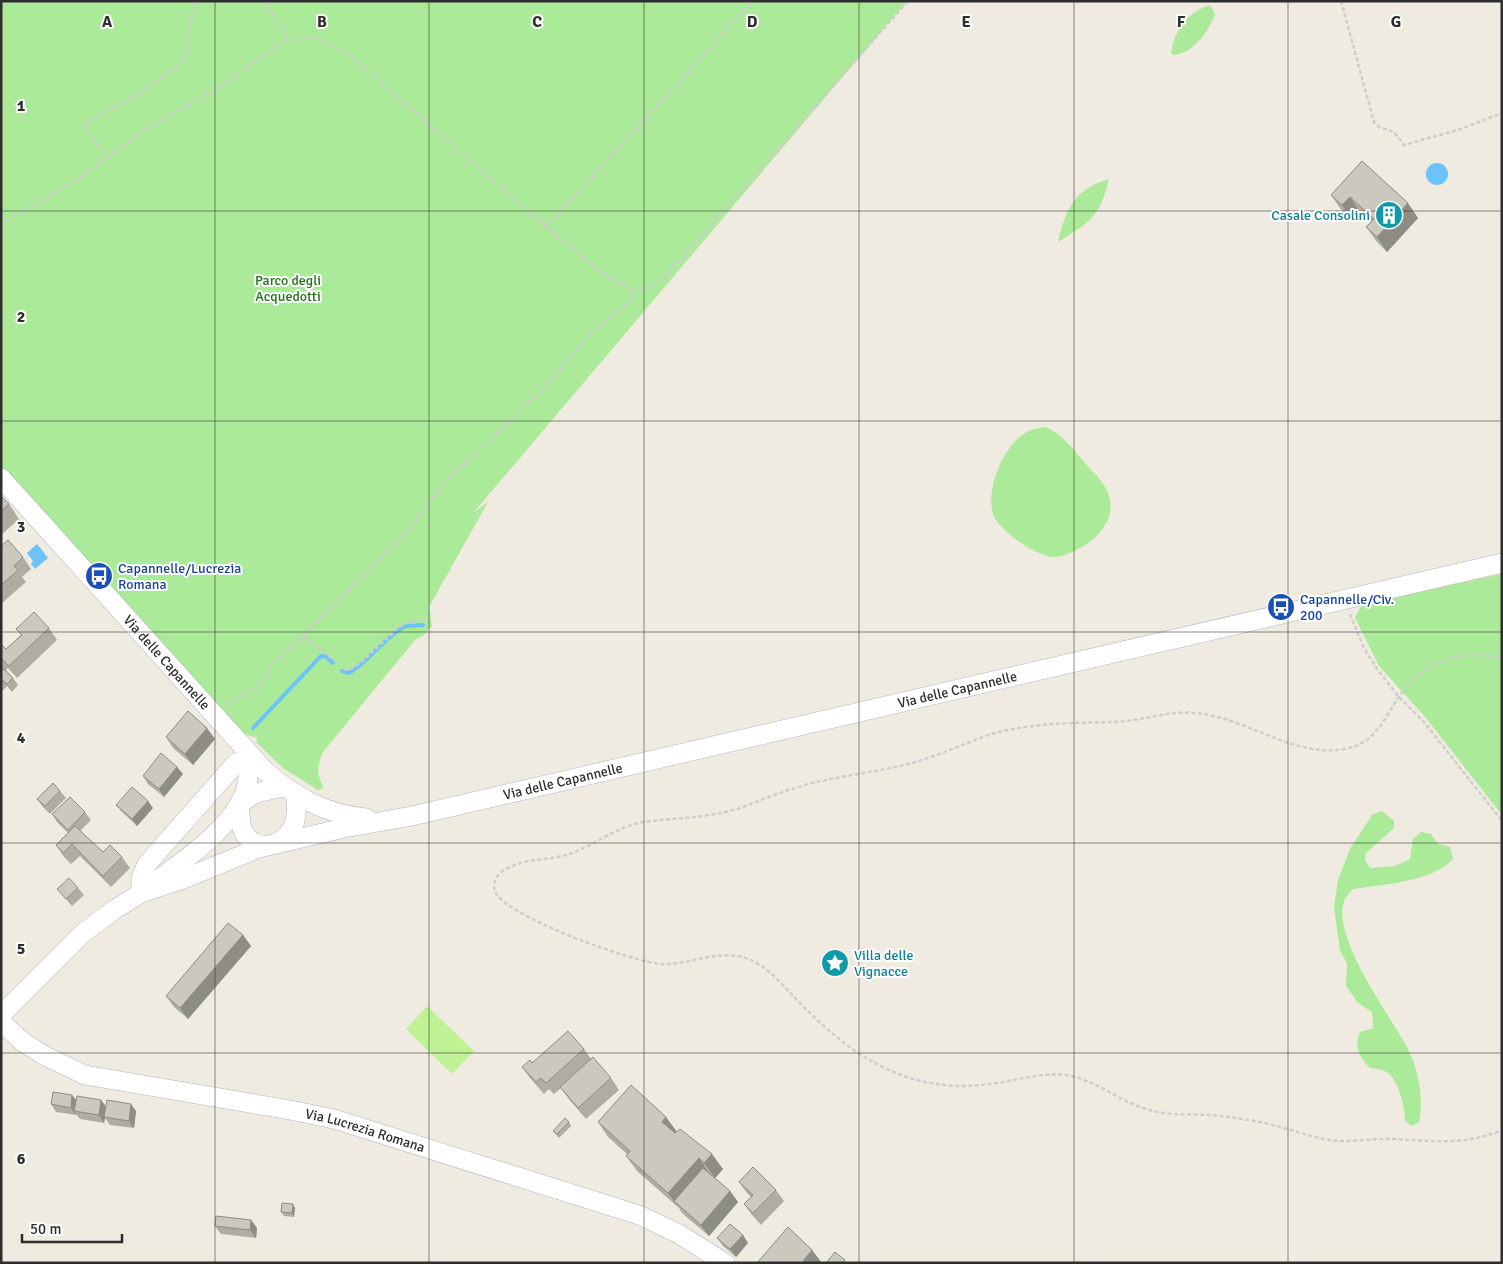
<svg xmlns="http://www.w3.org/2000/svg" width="1503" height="1264" font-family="Signika,sans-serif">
	<rect width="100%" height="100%" fill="#f0ebe0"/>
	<g fill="#abea98">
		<path d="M 1,1 L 907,1 L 474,512 L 488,502 L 429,607 L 432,626 L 424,635 L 415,640 L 323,752 C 317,766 316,774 324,788 L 318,790 L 283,768 L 256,742 L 257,738 L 238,732 L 1,470 Z"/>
		<path d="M 1210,5 L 1215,14 C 1209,31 1193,54 1173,55 L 1171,52 C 1175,30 1187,12 1210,5 Z"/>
		<path d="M 1109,179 C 1100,217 1090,222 1058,242 C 1066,209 1074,189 1109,179 Z"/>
		<path d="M 1046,427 C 1064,436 1073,449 1085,463 C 1093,472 1104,482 1108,493 C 1117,516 1101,536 1082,547 C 1074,551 1064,557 1054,557 C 1037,557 999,531 993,514 C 985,488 1005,440 1031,430 C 1036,428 1042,428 1046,427 Z"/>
		<polygon points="1502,574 1502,815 1426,718 1379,666 1355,618 1362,604"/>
		<path d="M 1382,811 L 1394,821 L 1394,828 L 1366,853 L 1365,860 L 1370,868 L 1395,866 L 1410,859 L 1413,839 L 1421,832 L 1431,834 L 1438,844 L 1450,847 L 1453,859 C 1432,882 1384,884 1354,889 C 1312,915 1395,1021 1409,1051 C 1419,1073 1424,1099 1419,1122 L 1412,1126 L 1405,1121 C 1405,1108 1399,1082 1389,1074 C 1383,1069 1377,1069 1370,1068 C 1359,1056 1354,1048 1360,1032 L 1373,1028 L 1372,1012 L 1358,1003 L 1346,986 L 1347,963 L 1340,951 L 1334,907 L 1338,880 L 1350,849 L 1372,815 Z"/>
	</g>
	<polygon fill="#bff294" points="427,1006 474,1051 452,1074 406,1029"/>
	<g fill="#6cc3f9">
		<circle cx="1437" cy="174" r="11"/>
		<polygon points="37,544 48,558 35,569 31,564 33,561 27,553"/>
	</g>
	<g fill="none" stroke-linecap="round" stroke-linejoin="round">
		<g stroke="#6cc3f9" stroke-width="4">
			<path d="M 342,671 L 349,673 C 370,661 384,637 404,627 C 409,625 417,626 423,625"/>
			<polyline points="253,728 321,656 325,656 333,663"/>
		</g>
		<g stroke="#b3b4c2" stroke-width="20">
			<g id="minor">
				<path id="s1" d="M 1,478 L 265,771 C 295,797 325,814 366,818"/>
				<path d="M 239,804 C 240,812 240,820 242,828 C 251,853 282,849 293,827 C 297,817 297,807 296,796"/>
				<polyline points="239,804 256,793 283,787"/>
				<path d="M 152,884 C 183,861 231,829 245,792 C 250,778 248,763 246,749"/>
				<polyline points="141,893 141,878 147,864 237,762"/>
				<path id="s2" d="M 1,1015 L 83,933 L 114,910 L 141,893 L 181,880 L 259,848 L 344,828 L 412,816 L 1502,563"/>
				<path id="s3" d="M 1,1022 L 23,1042 L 45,1056 L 85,1075 L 290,1110 L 334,1119 L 639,1215 L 679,1234 L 725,1263"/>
			</g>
		</g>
		<g stroke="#cdcdcd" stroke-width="2.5" stroke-dasharray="4 2.5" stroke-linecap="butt">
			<polyline points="264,1 288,39"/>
			<polyline points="1341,1 1374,122 1379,127 1394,132 1404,145 1461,129 1502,113"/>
			<polyline points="108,158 84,127 92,119 141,93 166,73 177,67 187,56 193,1"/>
			<polyline points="1,224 86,174 147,128 212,92 288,39 317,38 350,55 546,227 601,272 634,292"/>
			<polyline points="546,227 753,1"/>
			<polyline points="1350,614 1363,646 1377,669 1399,697 1424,722 1502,821"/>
			<polyline points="303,636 335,661"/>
			<path d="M 1502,658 C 1457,649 1424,660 1398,698 C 1383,721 1374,744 1345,749 C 1286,759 1236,707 1176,713 C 1155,715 1133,722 1111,722 C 1075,723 1039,723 1003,731 C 978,737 955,749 931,757 C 886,773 837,774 792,789 C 771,795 752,805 730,811 C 702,818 673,818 644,822 C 614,827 592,848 563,856 C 546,860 527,859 510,867 C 500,871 491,880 495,891 C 503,916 635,963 662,964 C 691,965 720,948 748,959 C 768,966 783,986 798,1001 C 828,1032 863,1062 904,1076 C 932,1086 961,1088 990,1084 C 1016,1081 1040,1072 1066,1075 C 1094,1079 1119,1101 1146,1109 C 1170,1117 1198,1113 1222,1116 C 1236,1118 1251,1120 1265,1123 C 1287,1128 1307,1136 1329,1140 C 1350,1143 1373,1138 1394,1139 C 1434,1141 1463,1146 1502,1130"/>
			<polyline points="344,669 349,670 364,660 398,628 406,623 427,619"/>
			<polyline points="226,704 260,686 272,664 303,636 408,530 446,481 539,393 592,333 626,305 634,292 649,287 666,276 908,1"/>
		</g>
		<use href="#minor" stroke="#fff" stroke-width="19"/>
	</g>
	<g fill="#afada3">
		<polygon points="1362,161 1418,218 1387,252 1377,242 1366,227 1371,222 1360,212 1352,220 1342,211 1331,195"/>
		<polygon points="1,496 9,504 19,519 1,535"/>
		<polygon points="1,546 23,557 31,569 22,577 26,582 1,604"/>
		<polygon points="49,628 57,640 17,678 8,668 6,670 13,678 18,685 12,692 7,686 1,692 1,644 6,649 21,635 16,629"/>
		<polygon points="166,737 215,739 193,765 173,748"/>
		<polygon points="177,767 183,774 164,797 148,784 143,776"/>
		<polygon points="60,791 66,798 50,814 43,807 37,799"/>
		<polygon points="116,805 153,808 137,826 122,812"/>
		<polygon points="85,812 91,820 80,831 103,852 122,857 130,868 111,887 80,856 71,864 64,857 56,845 68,833 57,822 52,814"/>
		<polygon points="78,888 84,895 72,906 63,896 57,889"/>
		<polygon points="243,935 251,946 188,1019 174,1007 166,996"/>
		<polygon points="584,1049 591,1059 611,1078 619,1090 586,1119 568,1098 561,1088 554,1094 549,1089 544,1094 530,1078 522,1067 532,1063"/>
		<polygon points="72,1095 76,1100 101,1100 106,1107 136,1111 134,1128 110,1125 105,1118 104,1123 80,1119 76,1114 76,1115 56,1112 51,1104"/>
		<polygon points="569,1122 571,1126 559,1138 553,1131"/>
		<polygon points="598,1122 677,1132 723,1169 715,1178 730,1191 738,1202 709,1236 682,1213 679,1208 637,1171 626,1156 627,1154 608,1137"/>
		<polygon points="739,1182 776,1190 784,1201 761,1225 752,1215 744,1204 751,1197 747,1193"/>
		<polygon points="295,1208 294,1217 284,1216 281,1212"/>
		<polygon points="251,1220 257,1228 256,1238 221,1234 215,1226"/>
		<polygon points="717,1238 748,1243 736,1257 723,1246"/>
	</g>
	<g fill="#8e8d85">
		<polygon points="1350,197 1360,212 1352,220 1342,205"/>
		<polygon points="1408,203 1418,218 1387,252 1377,237"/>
		<polygon points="207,728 215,739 193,765 185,754"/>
		<polygon points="177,767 183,774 164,797 159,789"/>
		<polygon points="148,801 153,808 137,826 132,819"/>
		<polygon points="243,935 251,946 188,1019 180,1008"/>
		<polygon points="72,1095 78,1103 74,1111 76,1114 76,1115 71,1108"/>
		<polygon points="101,1100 107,1108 104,1123 99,1115"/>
		<polygon points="131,1104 136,1111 134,1128 129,1121"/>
		<polygon points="666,1117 677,1132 673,1137 662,1122"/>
		<polygon points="712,1154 723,1169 715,1178 704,1163"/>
		<polygon points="699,1158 709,1173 674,1201 679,1208 668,1193"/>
		<polygon points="730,1191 738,1202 709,1236 701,1225"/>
		<polygon points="293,1204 295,1208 294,1217 292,1213"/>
		<polygon points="251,1220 257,1228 256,1238 250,1230"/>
		<polygon points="743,1235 748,1243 736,1257 730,1249"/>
		<polygon points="812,1250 822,1263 804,1263 803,1261"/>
	</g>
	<g fill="#cbc9be" stroke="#8e8d85">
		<polygon points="1362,161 1408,203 1377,237 1366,227 1374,219 1350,197 1342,205 1331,195"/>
		<polygon points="1,496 9,504 1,511"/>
		<polygon points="8,540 23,557 14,566 18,570 1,585 1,546"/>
		<polygon points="34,612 49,628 9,666 1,658 1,644 6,649 22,635 16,629"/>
		<polygon points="4,669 13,678 7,684 1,679 1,672"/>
		<polygon points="188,711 207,728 185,754 166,737"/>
		<polygon points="161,753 177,767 159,789 143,776"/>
		<polygon points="53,783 60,791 45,806 37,799"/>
		<polygon points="132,787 148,801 132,819 116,805"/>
		<polygon points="70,797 85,812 68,830 52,814"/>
		<polygon points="75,826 103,852 110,845 122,857 103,876 72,844 63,853 56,845"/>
		<polygon points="69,878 78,888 66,899 57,889"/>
		<polygon points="228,923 243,935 180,1008 166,996"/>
		<polygon points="568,1031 584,1049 546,1083 541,1078 536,1082 522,1067 530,1060 532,1063"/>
		<polygon points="593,1057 611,1078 578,1108 560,1087"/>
		<polygon points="631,1085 666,1117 662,1122 675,1133 680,1129 712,1154 704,1163 699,1158 668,1193 626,1156 630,1151 598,1122"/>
		<polygon points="53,1092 72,1095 71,1108 51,1104"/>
		<polygon points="77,1096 101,1100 99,1115 74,1111"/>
		<polygon points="107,1100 131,1104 129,1121 104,1117"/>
		<polygon points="565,1118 569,1122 557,1134 553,1131"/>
		<polygon points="753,1167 776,1190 753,1213 744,1204 753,1195 739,1182"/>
		<polygon points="703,1168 730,1191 701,1225 674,1201"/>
		<polygon points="282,1203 293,1204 292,1213 281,1212"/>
		<polygon points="216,1216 251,1220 250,1230 215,1226"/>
		<polygon points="730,1224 743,1235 730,1249 717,1238"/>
		<polygon points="788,1227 812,1250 803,1261 805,1263 757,1263"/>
		<polygon points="835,1252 845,1260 842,1263 826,1263"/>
	</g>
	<path fill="none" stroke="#2e2e2e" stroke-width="1" stroke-opacity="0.55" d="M 215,1 L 215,1263M 429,1 L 429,1263M 644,1 L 644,1263M 859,1 L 859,1263M 1074,1 L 1074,1263M 1288,1 L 1288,1263M 1,211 L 1502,211M 1,421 L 1502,421M 1,632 L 1502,632M 1,843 L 1502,843M 1,1053 L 1502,1053"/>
	<defs>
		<g id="building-disc" transform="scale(1.4375)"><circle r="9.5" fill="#0f9aa8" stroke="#fff"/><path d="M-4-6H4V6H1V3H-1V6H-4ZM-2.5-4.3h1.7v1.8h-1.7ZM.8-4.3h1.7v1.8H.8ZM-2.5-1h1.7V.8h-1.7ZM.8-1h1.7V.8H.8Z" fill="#fff"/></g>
		<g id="bus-disc" transform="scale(1.4375)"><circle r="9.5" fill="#1a4fb4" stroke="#fff"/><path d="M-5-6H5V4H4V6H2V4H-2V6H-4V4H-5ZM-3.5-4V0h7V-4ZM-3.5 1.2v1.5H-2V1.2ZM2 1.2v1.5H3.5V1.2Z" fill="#fff"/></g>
		<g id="sight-disc" transform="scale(1.4375)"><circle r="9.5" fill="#0f9aa8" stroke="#fff"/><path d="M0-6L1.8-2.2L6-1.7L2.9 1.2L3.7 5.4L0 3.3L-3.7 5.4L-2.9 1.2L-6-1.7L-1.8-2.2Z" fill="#fff"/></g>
	</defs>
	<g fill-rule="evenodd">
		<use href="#building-disc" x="1389" y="215"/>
		<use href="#bus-disc" x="99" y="576"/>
		<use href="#bus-disc" x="1281" y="607"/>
		<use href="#sight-disc" x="835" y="963"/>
	</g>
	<g text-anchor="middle" stroke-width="4" stroke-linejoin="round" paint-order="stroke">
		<g font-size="14" fill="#0d838f" stroke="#fff" text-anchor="end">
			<text x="1370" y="220">Casale Consolini</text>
			<text x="854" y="960" text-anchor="start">Villa delle<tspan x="854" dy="16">Vignacce</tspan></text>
		</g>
		<g font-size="14" fill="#1e7315" stroke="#fff">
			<text x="288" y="285">Parco degli<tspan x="288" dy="16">Acquedotti</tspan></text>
		</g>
		<g font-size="14" fill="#164399" stroke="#fff" text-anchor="start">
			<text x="118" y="573">Capannelle/Lucrezia<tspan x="118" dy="16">Romana</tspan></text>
			<text x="1300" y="604">Capannelle/Civ.<tspan x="1300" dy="16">200</tspan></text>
		</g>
		<g font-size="14" fill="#2e2e2e" stroke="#fff">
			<text dy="5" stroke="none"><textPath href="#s1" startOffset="248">Via delle Capannelle</textPath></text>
			<text dy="5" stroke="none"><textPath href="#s2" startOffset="1029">Via delle Capannelle</textPath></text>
			<text dy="5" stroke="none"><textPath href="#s2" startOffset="624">Via delle Capannelle</textPath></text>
			<text dy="5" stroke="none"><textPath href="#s3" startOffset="386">Via Lucrezia Romana</textPath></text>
		</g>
	</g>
	<g font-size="16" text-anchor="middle" font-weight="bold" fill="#2e2e2e" stroke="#fff" stroke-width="4" stroke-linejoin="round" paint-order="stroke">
		<text x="107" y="27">A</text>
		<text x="322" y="27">B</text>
		<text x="537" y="27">C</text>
		<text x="752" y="27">D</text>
		<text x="966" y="27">E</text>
		<text x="1181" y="27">F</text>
		<text x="1396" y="27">G</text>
		<text x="21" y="111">1</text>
		<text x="21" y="322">2</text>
		<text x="21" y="532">3</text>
		<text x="21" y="743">4</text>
		<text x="21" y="954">5</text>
		<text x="21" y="1164">6</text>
	</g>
	<rect width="1503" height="1264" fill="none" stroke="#2e2e2e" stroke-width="5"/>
	<path d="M22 1234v8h100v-8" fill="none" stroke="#2e2e2e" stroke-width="2.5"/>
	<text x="30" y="1234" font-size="15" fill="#2e2e2e" stroke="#ffffff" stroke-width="4" paint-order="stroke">50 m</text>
</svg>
